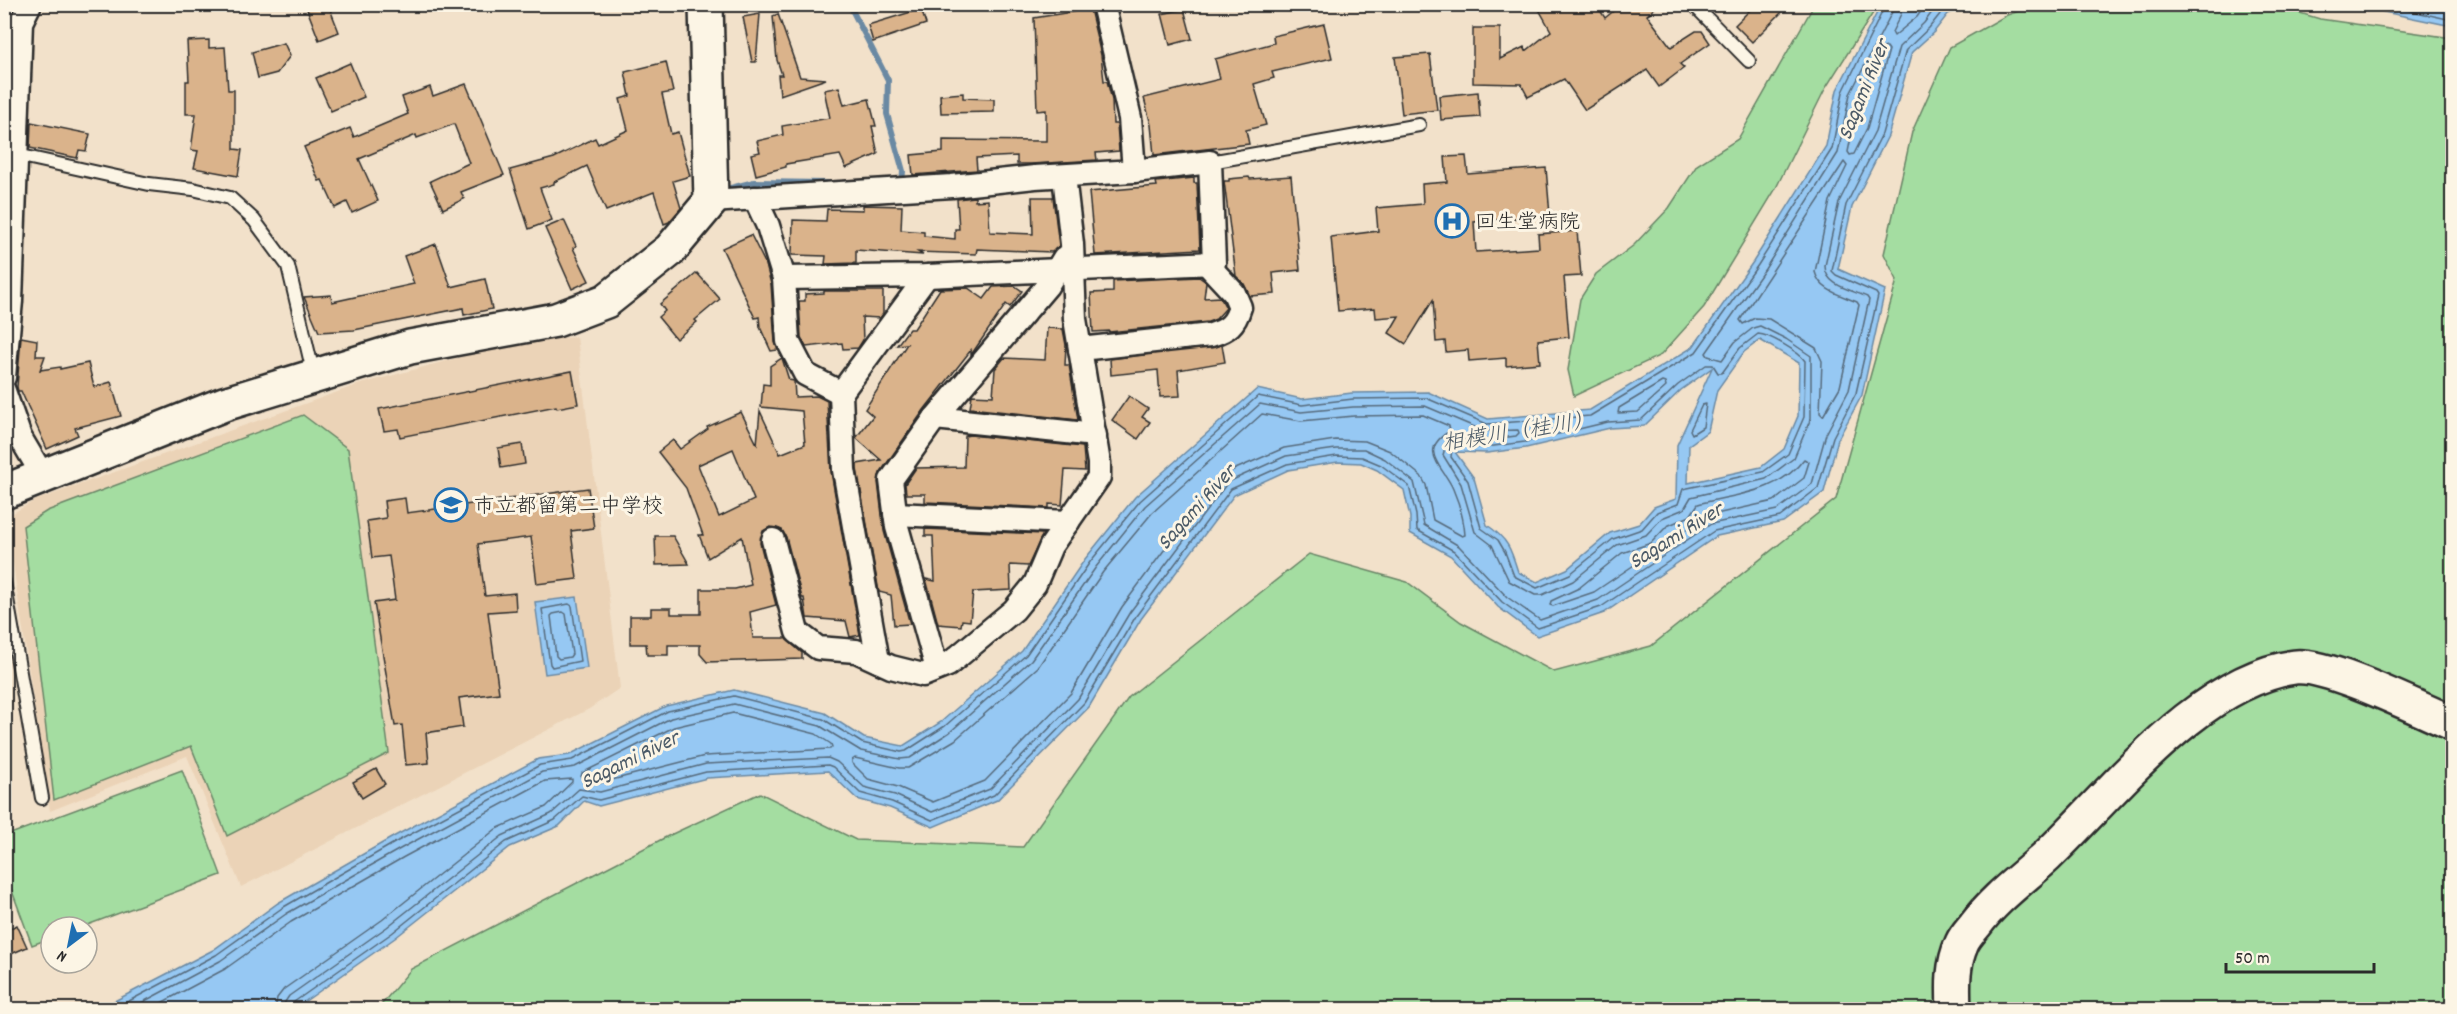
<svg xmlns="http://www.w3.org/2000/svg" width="2457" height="1014" font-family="Dekko,'Klee One',sans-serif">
	<rect width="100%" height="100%" fill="#f2e1ca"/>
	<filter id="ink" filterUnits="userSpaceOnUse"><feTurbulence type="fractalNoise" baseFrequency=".0167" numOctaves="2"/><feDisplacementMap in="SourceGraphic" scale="12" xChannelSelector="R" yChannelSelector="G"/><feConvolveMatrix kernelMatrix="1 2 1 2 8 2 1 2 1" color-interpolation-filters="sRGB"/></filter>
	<g filter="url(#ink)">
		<polygon fill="#ebd3b7" points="577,337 620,688 589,709 241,887 187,756 50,811 6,517 34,501 357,385 523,340"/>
		<g fill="#a4dda1" stroke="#688466" stroke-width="1.5">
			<polygon points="2040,4 2273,5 2320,19 2452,38 2452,1009 377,1010 411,969 668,836 760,793 856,840 1023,847 1129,697 1309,554 1407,582 1461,622 1554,672 1651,646 1836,499 1897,280 1884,254 1912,132 1950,47 2007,15"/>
			<polygon points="1814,5 1878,5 1825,89 1775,190 1704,307 1661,355 1574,396 1568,370 1580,299 1596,274 1634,245 1669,208 1697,165 1738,139"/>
			<polygon points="303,415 348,449 389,753 227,836 191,746 54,800 23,526 47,511"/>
			<polygon points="182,770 221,875 82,927 51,927 51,938 32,945 5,872 5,836"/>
		</g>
		<g fill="#96c8f3" stroke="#6b89a3" stroke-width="1.5" fill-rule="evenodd">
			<path d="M 1881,5 L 1969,5 L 1948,14 L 1934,32 L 1912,52 L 1888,136 L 1852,207 L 1838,269 L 1885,290 L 1862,395 L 1838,439 L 1824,492 L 1783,522 L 1717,536 L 1604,613 L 1537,636 L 1498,607 L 1451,556 L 1410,533 L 1410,517 L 1404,490 L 1377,470 L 1361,463 L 1338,462 L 1288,470 L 1234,495 L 1141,619 L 1089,707 L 997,800 L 933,827 L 890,808 L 857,799 L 828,771 L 707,778 L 599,806 L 584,801 L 559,826 L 510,847 L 395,938 L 294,1009 L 99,1009 L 213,950 L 278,903 L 393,837 L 538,759 L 569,755 L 666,706 L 734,690 L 825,713 L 864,738 L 903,746 L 941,722 L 1022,651 L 1085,559 L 1135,497 L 1257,389 L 1302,399 L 1352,393 L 1428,392 L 1488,419 L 1590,410 L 1693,347 L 1753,262 L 1826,146 L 1837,90 ZM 1760,340 L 1799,363 L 1798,416 L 1784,449 L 1761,467 L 1688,483 L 1689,445 L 1708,431 L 1717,390 L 1744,352 ZM 1712,368 L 1677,445 L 1676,499 L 1654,507 L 1639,524 L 1610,533 L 1567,569 L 1537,582 L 1518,572 C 1511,549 1508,539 1487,525 L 1474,478 L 1455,452 L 1487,453 L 1526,448 L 1610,428 L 1644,426 L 1681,390 Z"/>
			<polygon points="2360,5 2452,5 2452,26 2384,12"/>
			<polygon points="577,597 587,668 545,674 535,602"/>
		</g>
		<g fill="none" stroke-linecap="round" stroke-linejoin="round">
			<g stroke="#566a7b" stroke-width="1.5">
				<polyline points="1902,4 1901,14 1892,32 1894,36 1917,17 1926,4"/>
				<polyline points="2380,4 2452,20"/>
				<polygon points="1887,47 1889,50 1867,128 1854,154 1850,155 1848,152 1859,97 1883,48"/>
				<path d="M 1844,162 L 1847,166 L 1830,201 L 1815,272 C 1820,291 1841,295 1857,302 L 1859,305 L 1840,387 L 1823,416 L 1820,413 L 1822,361 L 1816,348 L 1769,319 L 1755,318 L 1743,324 L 1740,320 Z"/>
				<path d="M 1758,334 C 1769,334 1799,352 1805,361 L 1804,417 L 1788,454 L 1763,472 L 1683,489 L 1678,504 L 1657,512 L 1642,529 L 1613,539 L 1570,574 L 1537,588 L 1514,576 L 1505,552 L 1498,540 L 1481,528 L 1468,481 L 1451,457 L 1452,449 L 1457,446 L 1486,447 L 1525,442 L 1608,422 L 1641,420 L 1678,385 L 1706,365 L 1713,365 L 1718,373 L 1722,373 L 1740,348 Z"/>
				<polygon points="1662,382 1665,383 1666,387 1638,412 1618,413 1619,408"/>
				<polygon points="1706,404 1703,427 1692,434 1690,430 1702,405"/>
				<path d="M 1262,414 L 1301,421 L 1354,416 L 1423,415 L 1449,426 L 1450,431 C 1416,451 1444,467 1453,489 C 1459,503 1464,521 1465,535 L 1462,536 L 1433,520 L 1426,485 L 1421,476 L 1390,451 L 1365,441 L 1335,440 L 1284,448 L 1224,474 L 1216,480 L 1122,607 L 1071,693 L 985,781 L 933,802 L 898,787 L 868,779 L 852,763 L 852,760 L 855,758 L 899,768 L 908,768 L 955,740 L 1038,667 L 1103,572 L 1152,513 Z"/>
				<path d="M 1804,459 L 1809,462 L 1804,478 L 1774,501 L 1707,516 L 1594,592 L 1553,606 L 1550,605 L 1551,601 L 1579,588 L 1622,553 L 1651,543 L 1667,526 L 1690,516 L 1698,504 C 1735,494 1779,493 1804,459 Z"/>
				<polygon points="569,604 572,606 580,661 552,667 550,664 542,609"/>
				<polygon points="563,612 566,614 572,654 570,657 559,659 556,656 551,616 553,614"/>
				<polygon points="733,713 816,734 831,744 832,747 830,749 705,756 600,783 581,777 582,773 674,727"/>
				<polyline points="112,1010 216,955 282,908 396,842 540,765 572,760 668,711 734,696 823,719 862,743 901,752 906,751 945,726 1026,655 1090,562 1140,501 1258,396 1302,405 1353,399 1426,398 1487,424 1590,416 1696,352 1758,265 1832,149 1843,92 1886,4"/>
				<polyline points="128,1010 220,961 286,914 400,849 542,772 575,767 671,718 734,704 820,726 861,751 900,759 910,758 950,732 1031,660 1096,567 1145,506 1260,404 1301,412 1353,407 1425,406 1484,431 1518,430 1519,433 1516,436 1486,440 1455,439 1446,444 1443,455 1461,484 1475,532 1492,545 1509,581 1535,595 1542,595 1573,581 1617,545 1646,535 1662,518 1684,509 1691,497 1766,479 1794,458 1811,418 1811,356 1786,339 1760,326 1753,328 1735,342 1722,360 1708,356 1706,353 1765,269 1838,153 1850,94 1892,12 1893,4"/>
				<polyline points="148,1010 225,969 291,922 404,857 545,781 572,779 572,782 546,807 496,829 382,920 284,989 277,998 275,1010"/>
				<path d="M 284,1010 L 285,1002 L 289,996 L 387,927 L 502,836 L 551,814 L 579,789 L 600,792 L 706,764 L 828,758 L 837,762 L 864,787 L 895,795 L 932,812 L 990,789 L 1078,699 L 1130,612 L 1228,482 L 1286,456 L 1336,449 L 1364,449 L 1385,459 L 1414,482 L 1424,525 L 1459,546 L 1507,597 L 1540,620 L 1598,600 L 1711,524 L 1777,510 L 1812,484 L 1826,434 L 1849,390 L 1869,300 L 1867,297 C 1852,290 1825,286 1825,266 L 1839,202 L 1875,131 L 1899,47 L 1924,23 L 1938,4"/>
				<polyline points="291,1010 294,1002 392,933 506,842 555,820 582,796 599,800 706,772 828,765 833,767 860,793 892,802 932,820 994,795 1084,703 1136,616 1231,489 1287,464 1337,456 1362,457 1381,465 1409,486 1416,515 1417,530 1454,551 1502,602 1538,628 1601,607 1714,531 1780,517 1818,488 1833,437 1856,393 1878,296 1876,293 1836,275 1832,271 1846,205 1882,134 1906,50 1929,28 1944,9 1954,4"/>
			</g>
			<g stroke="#6b89a3" stroke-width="6">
				<polyline points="849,4 888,80 887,114 903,171 902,184"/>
				<polyline points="723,190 754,182 828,183"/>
			</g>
		</g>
		<g fill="#dab38b" stroke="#2b2b2b" stroke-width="1.5" fill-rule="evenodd">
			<polygon points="305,4 328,4 339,32 319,40"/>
			<polygon points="1536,4 1596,4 1605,18 1622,4 1659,4 1647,15 1671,47 1696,31 1702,31 1710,43 1680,64 1684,68 1659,87 1647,70 1585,110 1564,79 1528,97 1521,84 1473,83 1473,28 1500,28 1500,59 1524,47 1526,51 1551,31"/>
			<polygon points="1756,4 1790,4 1752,42 1735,25"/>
			<polygon points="921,9 926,24 873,42 868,25"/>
			<polygon points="1090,9 1101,55 1104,81 1107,81 1112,100 1113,124 1117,124 1119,151 1096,153 1097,160 1031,164 1017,164 1017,156 976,158 977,170 913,175 911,155 943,152 943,140 1046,141 1046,110 1037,111 1034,18"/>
			<polygon points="1184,9 1192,39 1170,45 1162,14"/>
			<polygon points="760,14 756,62 752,62 743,17"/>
			<polygon points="778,14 800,77 826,79 780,95 778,75 782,75 777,60 773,16"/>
			<polygon points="1324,24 1332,58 1272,72 1274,78 1254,84 1266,125 1246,130 1249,144 1154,155 1151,125 1144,98 1220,79 1215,59 1274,43 1273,36"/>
			<polygon points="209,40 209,48 225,47 228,90 234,90 234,149 242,150 238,176 194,168 198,151 191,150 196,114 186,114 186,81 189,81 187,41"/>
			<polygon points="284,43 290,56 277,73 258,78 252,52"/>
			<polygon points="1430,54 1437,110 1402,114 1395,57"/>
			<polygon points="666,62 673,92 662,94 671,134 678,132 690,176 673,181 681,208 669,222 664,224 654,192 606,211 587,166 554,182 554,184 540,188 552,220 529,229 510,170 554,158 595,138 598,144 628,130 620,99 630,96 625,72"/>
			<polygon points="350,63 364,97 331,111 316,78"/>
			<polygon points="466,84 504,175 461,192 464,199 443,209 430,181 469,163 454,124 417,138 416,135 359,159 378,201 352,213 347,202 335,208 322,180 319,181 304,147 350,128 354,137 408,114 402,97 430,87 433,96"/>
			<polygon points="839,87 844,105 869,99 876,126 872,126 878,154 846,168 840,155 786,164 786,167 756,175 751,154 760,152 757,141 783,135 782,126 830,118 824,90"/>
			<polygon points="1478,92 1480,117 1441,120 1439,96"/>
			<polygon points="963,93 963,98 994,99 994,112 941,113 940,95"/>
			<polygon points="31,122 90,134 86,151 79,150 77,158 30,148"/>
			<polygon points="1466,156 1468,174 1546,168 1550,215 1474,222 1476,252 1539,248 1538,234 1577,231 1581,276 1564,277 1569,337 1538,340 1540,363 1506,366 1506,358 1469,361 1468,350 1446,352 1445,341 1436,342 1433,300 1406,344 1389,333 1399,316 1376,318 1375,308 1338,311 1331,237 1378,231 1376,208 1423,204 1422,184 1447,182 1445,157"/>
			<polygon points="1291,176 1300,270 1273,273 1275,294 1250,296 1244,284 1236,276 1224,181 1229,181 1229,179 1249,177 1250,179"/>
			<polygon points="1194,178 1194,183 1197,183 1200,249 1095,255 1089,192 1157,186 1156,182"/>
			<polygon points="975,197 975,201 988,200 990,232 1033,234 1032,197 1053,197 1059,246 1052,252 977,249 976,254 918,252 923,255 856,250 856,263 825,264 826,256 792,255 793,220 826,221 827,209 863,210 863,205 902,206 901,230 924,232 924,236 955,239 955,229 959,229 957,199"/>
			<polygon points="564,220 576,246 573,248 589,281 572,289 545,228"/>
			<polygon points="751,235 766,265 771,284 775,342 778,350 771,351 760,327 759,317 755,318 722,248"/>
			<polygon points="436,244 451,287 485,279 492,309 464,315 463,308 354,330 319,332 304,297 331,295 332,302 414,284 404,256"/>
			<polygon points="697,273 720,299 695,320 697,322 676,339 658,317 665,311 660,304"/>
			<polygon points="1199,277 1206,282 1204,298 1220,297 1226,308 1216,319 1208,322 1109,332 1109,331 1093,332 1091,293 1113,292 1113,281"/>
			<polygon points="1015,286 1022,291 1010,307 1006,304 971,355 971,350 924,410 880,473 878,482 884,531 910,624 894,625 891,595 879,592 857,469 857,464 881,460 856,438 873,416 865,409 907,344 897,345 909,329 914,329 940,289 968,288 984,299 993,287"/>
			<polygon points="824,291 883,291 883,314 880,318 862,317 863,340 858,348 843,349 842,343 806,347 801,337 799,301 805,301 805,294 824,293"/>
			<polygon points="1047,328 1063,329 1066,345 1065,365 1069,365 1078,420 970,408 972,395 993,396 995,369 1004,358 1045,360"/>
			<polygon points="21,337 37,340 36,356 45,356 40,370 60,367 60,369 88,363 94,387 111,382 121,416 75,428 78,435 47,449 21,391 18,391 17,387"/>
			<polygon points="1222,345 1225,362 1178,370 1180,396 1160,397 1158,370 1111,375 1110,359"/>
			<path d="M 782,358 L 789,380 L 794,381 L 795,397 L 817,396 L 827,401 L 831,472 L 860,635 L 850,637 L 846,621 L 807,618 L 804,598 L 802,598 L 786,537 L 782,530 L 770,527 L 763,531 L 760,543 L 776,605 L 750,612 L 753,638 L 785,638 L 802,653 L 802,659 L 707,662 L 700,654 L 700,645 L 668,645 L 668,655 L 647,655 L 646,644 L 630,644 L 630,616 L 651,616 L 651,608 L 671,608 L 671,614 L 701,614 L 701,589 L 735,589 L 751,585 L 742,537 L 708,558 L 699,535 L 703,535 L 686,488 L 658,452 L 673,440 L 680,449 L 708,429 L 707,427 L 741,412 L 757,444 L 760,411 L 780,454 L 805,444 L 802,411 L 761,407 L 763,384 L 770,385 L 770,366 ZM 733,449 L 754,500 L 719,517 L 698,465 Z"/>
			<polygon points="572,371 578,404 557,408 556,406 400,437 398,429 384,431 379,409"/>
			<polygon points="1129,396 1148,409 1142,417 1150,422 1138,439 1112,420"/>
			<polygon points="970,435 1083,447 1085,471 1065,470 1062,505 1049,504 1049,508 925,502 925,494 906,494 905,484 916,468 964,467 965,436"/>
			<polygon points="522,444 525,464 501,468 498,448"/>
			<polygon points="588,488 594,528 571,531 577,579 537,584 531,537 478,544 485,596 515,593 516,610 488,612 499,693 459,698 463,727 426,733 429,763 406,765 402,725 395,726 374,603 395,600 389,556 372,558 367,521 386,518 384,501 405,498 407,513"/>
			<polygon points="925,529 1043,534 1028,566 1010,565 1011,590 973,592 970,621 962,620 961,626 938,624 926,579 935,581 933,536 925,536"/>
			<polygon points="655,536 673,536 689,564 656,565"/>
			<polygon points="376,769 385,784 362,798 353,782"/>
			<polygon points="17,925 27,947 4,957 4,931"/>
		</g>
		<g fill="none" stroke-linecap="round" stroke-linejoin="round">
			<g stroke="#2b2b2b" stroke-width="16">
				<g id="lane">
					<polyline points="1693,4 1749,61"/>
					<polyline points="4,161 17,155 149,184 193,189 230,198 254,220 288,266 314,376"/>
					<polyline points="1210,162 1419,125"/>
					<polyline points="4,582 42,798"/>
				</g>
			</g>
			<g stroke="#2b2b2b" stroke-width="27">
				<g id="street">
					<polyline points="755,198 768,226 784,278 788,341 805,374 841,393 927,276"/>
					<polyline points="711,201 952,186 1035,177 1134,171 1130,118 1103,4"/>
					<polyline points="784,278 927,276 1214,263 1210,162 1134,171"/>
					<path d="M 1080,349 L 1211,335 C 1228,330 1235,324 1240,307 L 1234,293 L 1206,263"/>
					<polyline points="4,377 11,301 21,22 30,4"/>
					<polyline points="4,391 20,437 43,476"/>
					<polyline points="841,393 844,470 878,661"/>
					<polyline points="935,418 1095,435"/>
					<polyline points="895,514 1068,522"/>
					<polyline points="773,540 797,632 818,648 856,651 891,667 923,675 948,665 1014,610 1035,584 1051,546 1099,477 1099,463 1075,319 1072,244 1064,176"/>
					<polyline points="937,669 897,527 891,480 935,418 1047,286 1064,258"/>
				</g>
			</g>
			<g stroke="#2b2b2b" stroke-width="38">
				<g id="secondary">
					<polyline points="4,492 224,404 410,347 556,320 606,301 670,250 711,201 706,4"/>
					<path d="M 1954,1010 C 1953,986 1952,965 1962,943 C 1965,936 1971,930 1975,925 C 1996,897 2022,879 2047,856 C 2114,792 2199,680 2295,667 C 2327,663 2419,709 2452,723"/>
				</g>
			</g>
			<use href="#lane" stroke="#fcf5e5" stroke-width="12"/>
			<use href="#street" stroke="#fcf5e5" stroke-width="22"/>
			<use href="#secondary" stroke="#fcf5e5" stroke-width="33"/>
		</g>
	</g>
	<defs>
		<g id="hospital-ring" transform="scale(1.725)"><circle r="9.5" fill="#fcf5e5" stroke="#1f6fb2" stroke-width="1.5"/><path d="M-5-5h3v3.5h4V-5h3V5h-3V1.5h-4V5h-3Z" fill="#1f6fb2"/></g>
		<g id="school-ring" transform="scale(1.725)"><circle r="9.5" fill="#fcf5e5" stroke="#1f6fb2" stroke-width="1.5"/><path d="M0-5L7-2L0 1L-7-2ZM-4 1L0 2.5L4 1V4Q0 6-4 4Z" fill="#1f6fb2"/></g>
	</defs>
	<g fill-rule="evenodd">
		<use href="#hospital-ring" x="1452" y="221"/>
		<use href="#school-ring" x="451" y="505"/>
	</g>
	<g text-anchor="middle" stroke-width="6" stroke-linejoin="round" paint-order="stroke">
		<g font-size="21" fill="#2b2b2b" stroke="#fcf5e5" text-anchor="start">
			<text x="1475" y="228">回生堂病院</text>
			<text x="474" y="512">市立都留第二中学校</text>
		</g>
		<g font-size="22" font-style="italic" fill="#4b5a67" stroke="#fcf5e5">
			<text transform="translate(1862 89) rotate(-68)" y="8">Sagami River</text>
			<text transform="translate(1518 430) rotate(-9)" y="8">相模川（桂川）</text>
			<text transform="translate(1195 506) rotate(-48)" y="8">Sagami River</text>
			<text transform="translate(1675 534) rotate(-32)" y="8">Sagami River</text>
			<text transform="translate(629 758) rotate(-26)" y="8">Sagami River</text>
		</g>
	</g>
	<rect width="2457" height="1014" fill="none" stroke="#fcf5e5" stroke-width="24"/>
	<rect x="12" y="12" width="2433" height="990" fill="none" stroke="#2b2b2b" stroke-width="2" filter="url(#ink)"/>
	<g transform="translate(69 945) rotate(212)"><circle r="28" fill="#fcf5e5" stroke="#a8a49b" stroke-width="1.5"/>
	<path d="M0-4.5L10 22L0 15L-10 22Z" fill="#1f6fb2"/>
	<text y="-9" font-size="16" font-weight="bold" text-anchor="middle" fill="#2b2b2b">N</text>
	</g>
	<path d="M2226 963v9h148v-9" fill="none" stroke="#2b2b2b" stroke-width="3"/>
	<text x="2235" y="963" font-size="18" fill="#2b2b2b" stroke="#fcf5e5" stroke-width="4.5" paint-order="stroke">50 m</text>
</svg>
